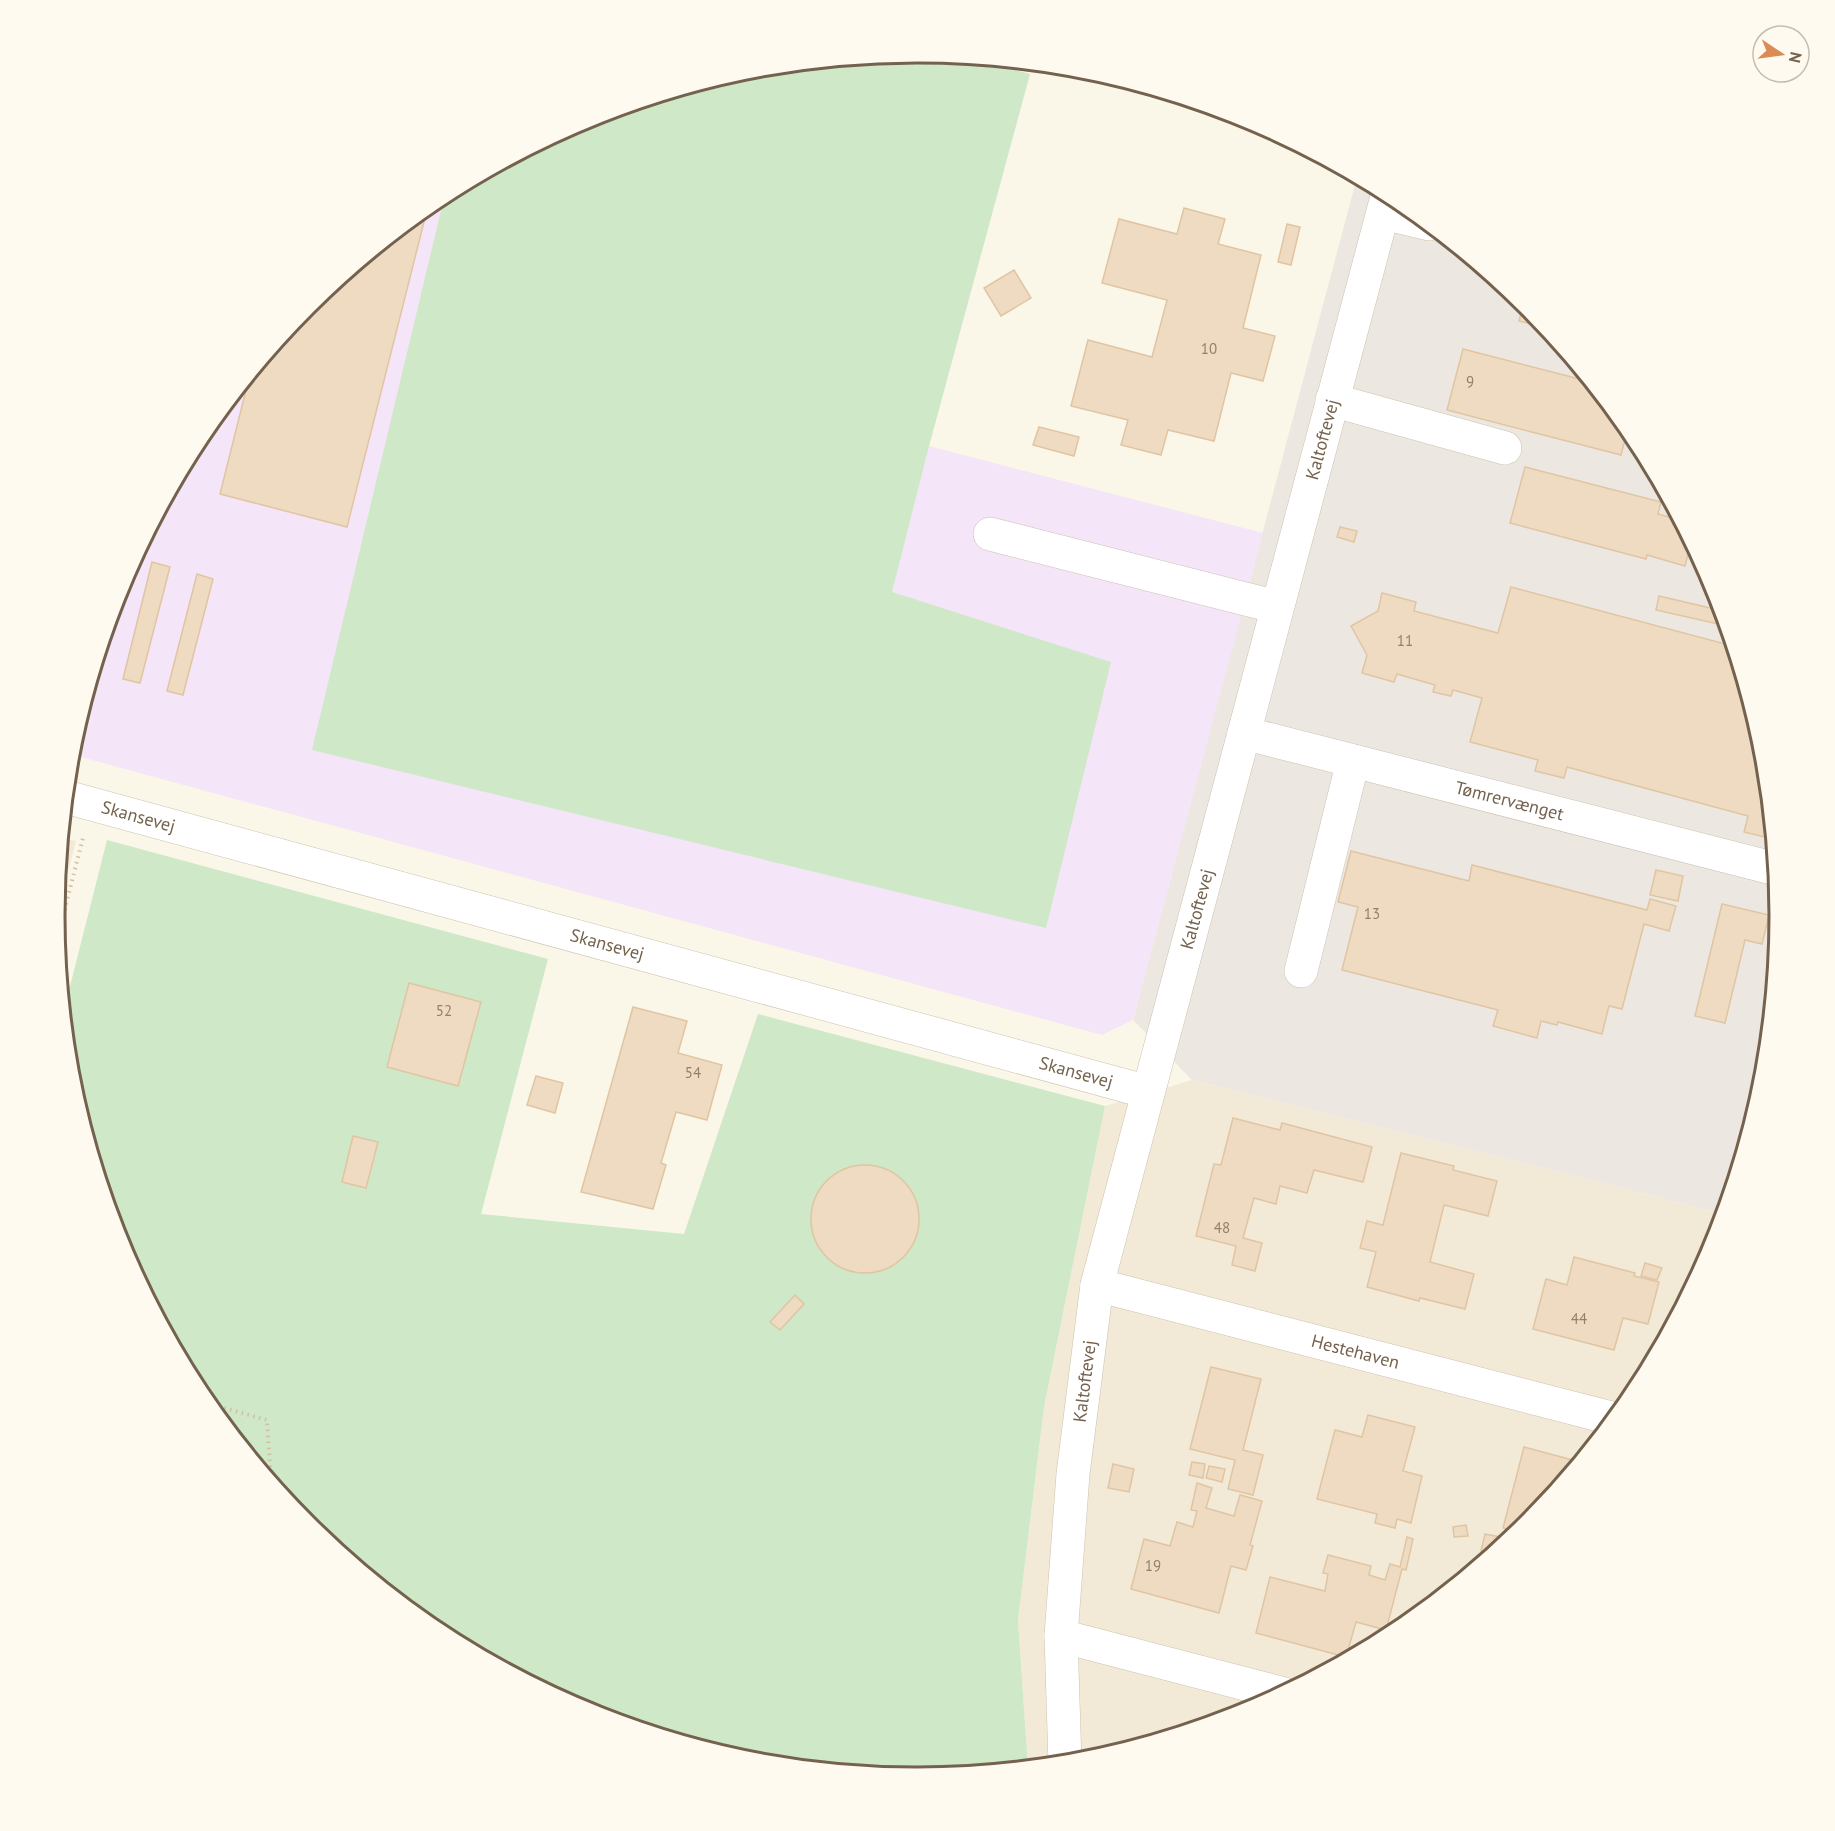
<svg xmlns="http://www.w3.org/2000/svg" width="1835" height="1831" font-family="'PT Sans',sans-serif">
	<rect width="100%" height="100%" fill="#fbf7e8"/>
	<g fill="#f2ead7">
		<polygon points="1046,65 1086,69 1242,117"/>
		<polygon points="62,838 76,841 55,921 55,915"/>
		<polygon points="1192,1080 1724,1214 1715,1246 1635,1395 1527,1526 1397,1633 1247,1713 1086,1762 1028,1768 1018,1620 1044,1407 1105,1106"/>
	</g>
	<polygon fill="#ece8e1" points="1357,177 1397,198 1528,306 1635,436 1715,586 1764,747 1780,916 1764,1084 1724,1214 1192,1080 1133,1020"/>
	<polygon fill="#f4e5f8" points="918,53 966,57 1030,74 929,446 1263,533 1133,1020 1102,1035 70,754 120,585 200,436 308,305 438,198 588,118 749,69"/>
	<g fill="#cfe8c7">
		<polygon points="918,53 966,57 1030,74 929,446 892,592 1111,662 1046,928 312,750 445,194 588,118 749,69"/>
		<polygon points="107,840 548,959 481,1214 684,1234 758,1014 1105,1106 1044,1407 1018,1620 1028,1768 917,1778 749,1762 587,1713 438,1633 307,1525 200,1395 120,1245 71,1084 64,1010"/>
	</g>
	<g fill="#efdbc2" stroke="#e0c5a3" stroke-width="1.5">
		<polygon points="428,206 347,527 220,494 250,374 308,305"/>
		<polygon points="1184,208 1225,219 1218,244 1261,255 1243,328 1275,336 1263,381 1231,373 1214,441 1168,430 1161,455 1121,445 1128,420 1071,406 1088,340 1152,357 1167,300 1102,283 1119,219 1177,234"/>
		<polygon points="1287,224 1300,227 1291,265 1278,262"/>
		<polygon points="1014,270 1031,298 1001,316 984,288"/>
		<polygon points="1524,302 1528,306 1547,328 1519,321"/>
		<polygon points="1463,349 1591,382 1628,428 1621,455 1447,410"/>
		<polygon points="1039,427 1079,437 1074,456 1033,445"/>
		<polygon points="1525,467 1661,502 1658,514 1680,520 1691,541 1685,566 1647,555 1646,559 1510,523"/>
		<polygon points="1340,527 1357,531 1354,542 1337,537"/>
		<polygon points="152,562 170,567 140,683 123,679"/>
		<polygon points="197,574 213,579 183,695 167,691"/>
		<polygon points="1511,587 1733,646 1764,747 1773,839 1744,832 1748,816 1567,767 1564,778 1535,771 1538,760 1470,742 1482,698 1453,690 1451,696 1433,692 1435,685 1397,674 1394,682 1362,673 1367,655 1351,626 1378,611 1382,593 1416,602 1414,611 1498,633"/>
		<polygon points="1659,596 1723,611 1727,626 1656,610"/>
		<polygon points="114,607 115,607 101,669 95,667"/>
		<polygon points="1351,851 1469,881 1472,865 1647,910 1650,899 1676,906 1669,931 1644,924 1622,1009 1609,1006 1602,1034 1558,1022 1557,1025 1541,1021 1537,1038 1493,1026 1498,1010 1342,970 1358,907 1338,902"/>
		<polygon points="1656,870 1683,876 1678,901 1650,895"/>
		<polygon points="1722,904 1769,915 1762,944 1745,940 1725,1023 1695,1016"/>
		<polygon points="409,983 481,1002 458,1086 387,1067"/>
		<polygon points="633,1007 687,1021 678,1053 722,1065 707,1120 676,1112 661,1163 666,1165 653,1209 581,1192"/>
		<polygon points="536,1076 563,1083 555,1113 527,1105"/>
		<polygon points="1233,1118 1280,1130 1282,1123 1372,1147 1363,1182 1314,1170 1307,1193 1280,1186 1276,1204 1254,1198 1243,1238 1262,1243 1255,1271 1232,1265 1236,1246 1196,1236 1214,1164 1221,1165"/>
		<polygon points="353,1136 378,1142 366,1188 342,1182"/>
		<polygon points="1401,1153 1454,1166 1453,1170 1497,1181 1488,1216 1444,1205 1430,1262 1474,1274 1465,1309 1420,1298 1419,1301 1367,1287 1376,1252 1360,1248 1367,1221 1383,1225"/>
		<circle cx="865" cy="1219" r="54"/>
		<polygon points="1574,1257 1635,1273 1634,1276 1659,1282 1648,1324 1623,1318 1614,1350 1533,1329 1546,1279 1567,1285"/>
		<polygon points="1645,1263 1662,1268 1657,1280 1641,1276"/>
		<polygon points="795,1295 804,1304 780,1330 770,1322"/>
		<polygon points="1211,1367 1261,1379 1243,1450 1263,1455 1253,1495 1228,1489 1235,1460 1190,1449"/>
		<polygon points="1368,1415 1415,1427 1403,1471 1422,1476 1411,1523 1397,1519 1395,1528 1375,1523 1377,1514 1317,1499 1335,1430 1362,1437"/>
		<polygon points="1524,1447 1580,1462 1527,1526 1520,1532 1503,1528"/>
		<polygon points="1192,1462 1205,1464 1203,1478 1189,1475"/>
		<polygon points="1113,1464 1134,1469 1129,1492 1108,1488"/>
		<polygon points="1209,1466 1225,1469 1222,1482 1206,1478"/>
		<polygon points="1197,1483 1212,1488 1206,1508 1234,1516 1240,1495 1262,1501 1250,1545 1253,1546 1246,1570 1231,1566 1219,1613 1131,1589 1144,1539 1170,1546 1177,1522 1193,1527 1197,1511 1191,1510"/>
		<polygon points="1466,1525 1468,1536 1454,1537 1453,1527"/>
		<polygon points="1485,1534 1511,1539 1494,1553 1481,1551"/>
		<polygon points="1407,1537 1413,1539 1406,1570 1402,1569 1386,1630 1356,1622 1346,1657 1256,1633 1270,1577 1325,1591 1328,1574 1323,1573 1328,1555 1371,1566 1369,1575 1385,1580 1390,1564 1400,1567"/>
	</g>
	<g fill="none" stroke-linecap="round" stroke-linejoin="round">
		<g stroke="#cdc1af" stroke-width="34">
			<g id="minor">
				<polyline points="1383,213 1429,224"/>
				<polyline points="1332,400 1505,448"/>
				<polyline points="990,534 1277,607"/>
				<path id="s1" d="M 1244,733 L 1776,869"/>
				<path id="s2" d="M 66,797 L 1148,1092"/>
				<polyline points="1301,971 1353,761"/>
				<path id="s3" d="M 1097,1285 L 1615,1419"/>
				<polyline points="1061,1636 1284,1694"/>
				<path id="s4" d="M 1065,1764 L 1061,1636 L 1073,1474 L 1097,1285 L 1388,193"/>
			</g>
		</g>
		<g stroke="#d4bfa5" stroke-width="4" stroke-dasharray="1.5 4.5" stroke-linecap="butt">
			<polyline points="57,939 83,838"/>
			<polyline points="207,1403 267,1420 271,1481"/>
		</g>
		<use href="#minor" stroke="#fff" stroke-width="33"/>
	</g>
	<g text-anchor="middle" stroke-width="4.5" stroke-linejoin="round" paint-order="stroke">
		<g font-size="15" fill="#93806b">
			<text x="1209" y="354">10</text>
			<text x="1470" y="387">9</text>
			<text x="1405" y="646">11</text>
			<text x="1372" y="919">13</text>
			<text x="444" y="1016">52</text>
			<text x="693" y="1078">54</text>
			<text x="1222" y="1233">48</text>
			<text x="1579" y="1324">44</text>
			<text x="1153" y="1571">19</text>
		</g>
		<g font-size="18" fill="#74624e" stroke="#fefaef">
			<text dy="6" stroke="none"><textPath href="#s4" startOffset="1356">Kaltoftevej</textPath></text>
			<text dy="6" stroke="none"><textPath href="#s1" startOffset="274">Tømrervænget</textPath></text>
			<text dy="6" stroke="none"><textPath href="#s2" startOffset="75">Skansevej</textPath></text>
			<text dy="6" stroke="none"><textPath href="#s4" startOffset="870">Kaltoftevej</textPath></text>
			<text dy="6" stroke="none"><textPath href="#s2" startOffset="561">Skansevej</textPath></text>
			<text dy="6" stroke="none"><textPath href="#s2" startOffset="1047">Skansevej</textPath></text>
			<text dy="6" stroke="none"><textPath href="#s3" startOffset="267">Hestehaven</textPath></text>
			<text dy="6" stroke="none"><textPath href="#s4" startOffset="384">Kaltoftevej</textPath></text>
		</g>
	</g>
	<path d="M0 0H1835V1831H0ZM65 915a852 852 0 1 1 1704 0a852 852 0 1 1-1704 0Z" fill="#fefaef" fill-rule="evenodd"/>
	<path fill="none" stroke="#74624e" stroke-width="3" d="M65 915a852 852 0 1 1 1704 0a852 852 0 1 1-1704 0Z"/>
	<g transform="translate(1781 54) rotate(103)"><circle r="28" fill="#fefaef" stroke="#c7bdaf" stroke-width="1.5"/>
	<path d="M0-4.5L10 22L0 15L-10 22Z" fill="#dc8b56"/>
	<text y="-9" font-size="16" font-weight="bold" text-anchor="middle" fill="#74624e">N</text>
	</g>
</svg>
